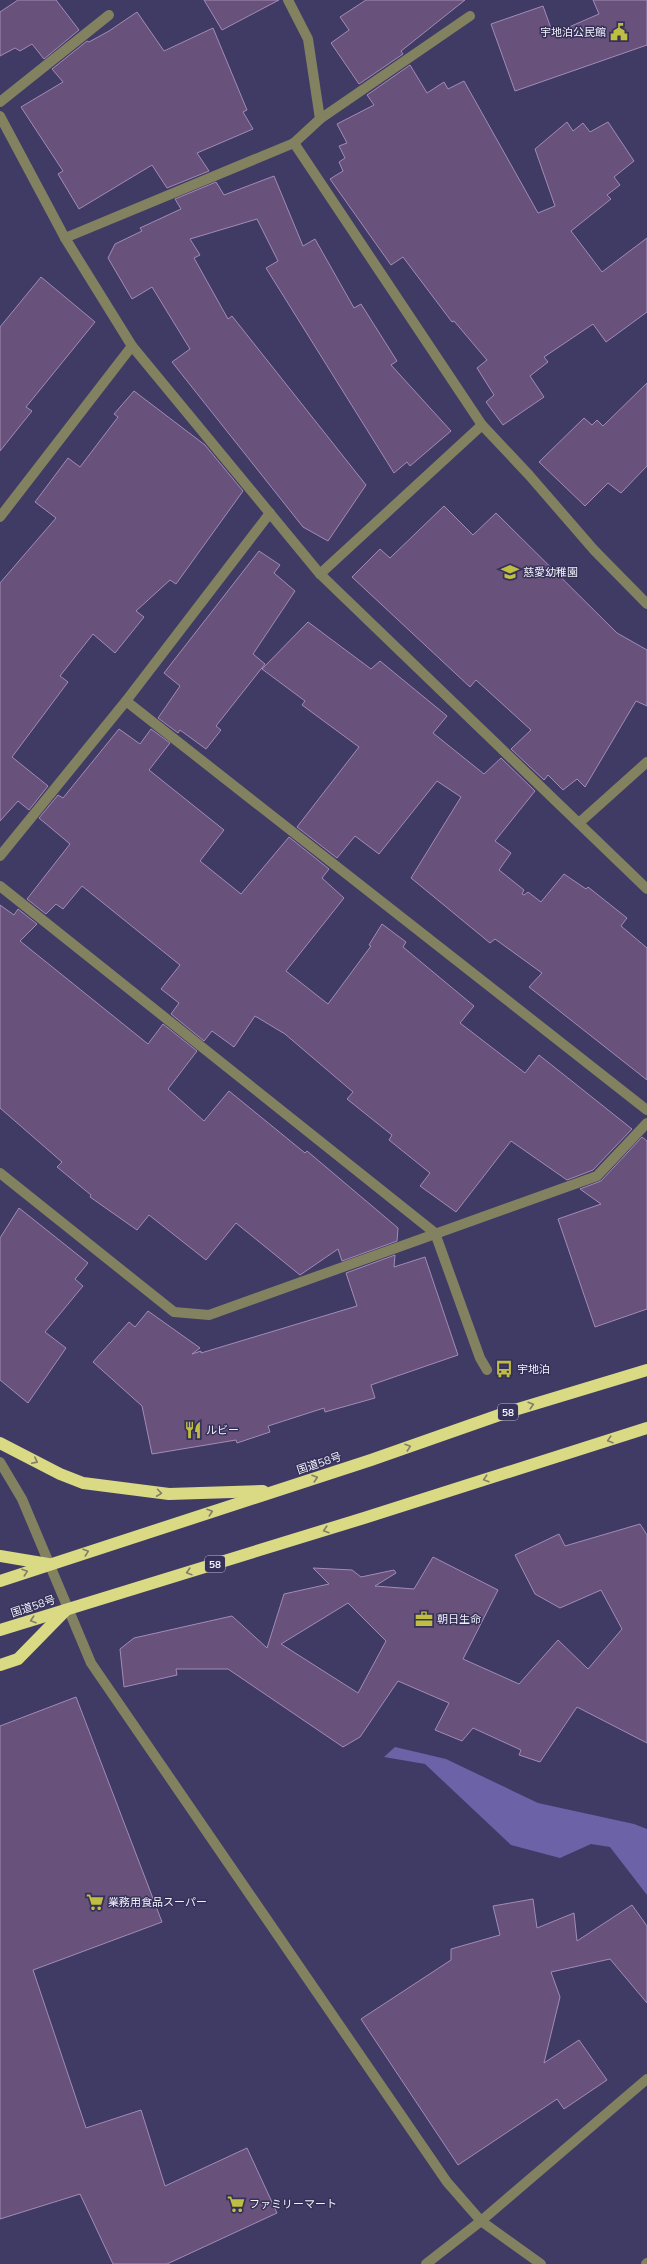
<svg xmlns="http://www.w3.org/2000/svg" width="647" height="2264" font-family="Mulish,'Noto Sans JP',sans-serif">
	<rect width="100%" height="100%" fill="#403b64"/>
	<polygon fill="#6b62a8" points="395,1747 446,1759 538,1803 634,1824 647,1829 647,1895 610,1847 591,1844 560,1858 511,1845 425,1764 384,1757"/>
	<g fill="#68527b" stroke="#a28bb7" fill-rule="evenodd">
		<polygon points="18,0 56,0 79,30 44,59 32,44 20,51 15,48 0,56 0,12"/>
		<polygon points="204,0 279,0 222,30"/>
		<polygon points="366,0 465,0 401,51 403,54 359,84 331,43 349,30 340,17"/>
		<polygon points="593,0 647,0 647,45 515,91 491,24 543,6 553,34 599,14"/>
		<polygon points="137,12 164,51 213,28 247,110 243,112 253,129 197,153 209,171 167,188 152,165 79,209 58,174 63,171 21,107 63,82 52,69 87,41 89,42 109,31"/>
		<polygon points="410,65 427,93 444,82 448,89 464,81 538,213 555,206 535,149 567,122 573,131 583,123 590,132 608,122 634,161 614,177 620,185 607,195 611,199 571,231 602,272 647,238 647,312 606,342 593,324 544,357 548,362 530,376 544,397 503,425 486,402 494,395 477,368 487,360 454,321 452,322 403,257 391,265 330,179 343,171 339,162 345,158 339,146 347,143 337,124 374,105 367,95"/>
		<polygon points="274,176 303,246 315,239 354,308 361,304 397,361 391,365 451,431 410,466 407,462 394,473 266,268 278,261 257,219 190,239 200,255 194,258 228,319 232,316 366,485 328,541 303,527 172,362 190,349 152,287 132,299 108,258 115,244 142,231 140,228 181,209 175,199 216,182 224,195"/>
		<polygon points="41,277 95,322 26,407 32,411 0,451 0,327"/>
		<polygon points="647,383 647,466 621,493 608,483 585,506 539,462 584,418 592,425 597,420 603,426"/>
		<polygon points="134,391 205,445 243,491 176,584 170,580 136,611 144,617 115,653 93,634 60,676 68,682 12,757 48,786 29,810 18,801 0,821 0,583 56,518 35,502 68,458 80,467 118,417 114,414"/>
		<polygon points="444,506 473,535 496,513 617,633 647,650 647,706 636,701 585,787 577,779 563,790 548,775 544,780 511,749 531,730 476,680 470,687 352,577 380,549 390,558"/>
		<polygon points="259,551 280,565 274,573 295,591 253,654 265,664 216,726 221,730 206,749 180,730 178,733 158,718 180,686 164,673"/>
		<polygon points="308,622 371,669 380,661 447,716 433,733 484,774 501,758 535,791 495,841 511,853 499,870 524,890 522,894 524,895 528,892 541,902 564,874 586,889 588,887 627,918 621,926 647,948 647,1080 529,987 542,973 495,939 490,943 411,878 461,797 437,781 379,854 355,836 337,858 297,827 359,747 302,705 305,701 262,669"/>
		<polygon points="119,729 140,744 151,729 170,743 149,770 224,830 200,861 241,894 289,837 329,869 322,878 344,898 286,971 328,1004 371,946 369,945 382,924 406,942 403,947 474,1006 460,1023 525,1073 539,1055 632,1129 593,1170 567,1180 511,1141 456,1212 420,1186 430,1173 389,1140 392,1135 347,1099 353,1092 285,1034 255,1016 234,1047 212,1031 204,1041 171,1014 179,1003 161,989 180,965 82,886 63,909 56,904 46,914 27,899 70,844 39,818 58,795 63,798"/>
		<polygon points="0,905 14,915 18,909 37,924 20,941 148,1044 163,1024 197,1051 168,1089 204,1121 229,1091 305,1153 307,1151 398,1228 397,1241 342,1261 338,1249 300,1275 236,1223 206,1260 149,1215 137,1230 90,1197 91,1195 57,1167 62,1162 0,1108"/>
		<polygon points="642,1137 647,1141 647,1309 595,1327 558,1219 601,1204 580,1189 601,1181"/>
		<polygon points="19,1208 88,1263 75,1279 83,1286 45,1332 66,1348 28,1403 0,1380 0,1238"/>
		<polygon points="395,1255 394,1267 425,1257 458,1355 371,1385 375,1398 325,1412 324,1408 268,1426 270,1432 237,1443 236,1440 152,1454 142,1406 93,1362 129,1322 135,1327 148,1311 200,1348 192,1354 201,1351 201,1353 357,1306 346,1273"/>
		<path d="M 640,1524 L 647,1535 L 647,1743 L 577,1707 L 540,1762 L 519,1755 L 521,1750 L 473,1728 L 462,1741 L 435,1730 L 449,1703 L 398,1681 L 360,1737 L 343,1747 L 228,1669 L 176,1669 L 177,1675 L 124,1687 L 120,1649 L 134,1638 L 232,1616 L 267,1648 L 284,1594 L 329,1584 L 313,1568 L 352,1570 L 361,1577 L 394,1570 L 396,1573 L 375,1586 L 414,1589 L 433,1557 L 498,1590 L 463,1659 L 519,1684 L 558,1640 L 588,1669 L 622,1629 L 601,1590 L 560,1608 L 535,1594 L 515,1555 L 559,1534 L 565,1546 ZM 348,1603 L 386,1641 L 358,1693 L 281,1644 Z"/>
		<polygon points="76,1697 162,1922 33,1970 86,2128 141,2110 165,2186 247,2148 277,2213 167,2264 113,2264 80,2194 0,2219 0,1726"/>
		<polygon points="533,1899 537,1928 574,1913 577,1941 632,1905 647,1926 647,2003 610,1959 551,1972 560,1997 544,2063 579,2040 607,2080 564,2109 557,2099 458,2165 361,2019 451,1960 451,1949 500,1935 493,1906"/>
	</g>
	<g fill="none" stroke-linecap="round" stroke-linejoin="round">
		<g stroke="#828261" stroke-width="10">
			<polyline points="0,102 109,15"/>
			<polyline points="0,116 65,238 132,346 320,574 647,889"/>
			<polyline points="320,119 470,16"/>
			<polyline points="294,143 482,425 529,475 594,550 647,604"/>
			<polyline points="65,238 294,143 320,119 308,39 288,0"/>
			<polyline points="0,517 132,346"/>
			<polyline points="320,574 482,425"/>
			<polyline points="126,701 647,1110"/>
			<polyline points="579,823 647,762"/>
			<polyline points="0,856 126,701 270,513"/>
			<polyline points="0,886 435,1233 480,1358 487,1370"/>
			<polyline points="0,1173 174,1312 209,1315 597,1176 647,1123"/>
			<polyline points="0,1462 22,1499 91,1663 447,2182 481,2221 541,2264"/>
			<polyline points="426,2264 481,2221 647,2079"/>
			<polyline points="646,2264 647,2263"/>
		</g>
		<g stroke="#dada84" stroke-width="12">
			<polyline points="0,1443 60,1474 83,1483 169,1494 263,1491"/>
			<polyline points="0,1556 48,1564"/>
			<polyline points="0,1581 371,1460 505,1413 647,1370"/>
			<polyline points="0,1630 364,1518 647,1428"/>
			<polyline points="0,1665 18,1659 66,1610"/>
		</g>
	</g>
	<defs><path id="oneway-chevron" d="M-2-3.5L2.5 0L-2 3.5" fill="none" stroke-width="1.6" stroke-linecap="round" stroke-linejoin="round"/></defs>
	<g stroke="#807d6c">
		<use href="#oneway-chevron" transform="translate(531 1405) rotate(-17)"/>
		<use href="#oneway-chevron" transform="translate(610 1440) rotate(162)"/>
		<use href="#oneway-chevron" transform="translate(408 1447) rotate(-19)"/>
		<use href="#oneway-chevron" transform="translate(35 1461) rotate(27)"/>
		<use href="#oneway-chevron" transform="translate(315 1478) rotate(-18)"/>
		<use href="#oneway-chevron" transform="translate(486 1479) rotate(162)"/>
		<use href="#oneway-chevron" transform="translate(159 1493) rotate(8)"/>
		<use href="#oneway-chevron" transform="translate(210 1512) rotate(-18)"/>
		<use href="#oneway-chevron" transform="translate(326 1530) rotate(163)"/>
		<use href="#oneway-chevron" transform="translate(86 1552) rotate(-19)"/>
		<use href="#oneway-chevron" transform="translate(25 1572) rotate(-19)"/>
		<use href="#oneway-chevron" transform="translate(189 1572) rotate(163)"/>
		<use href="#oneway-chevron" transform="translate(33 1620) rotate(162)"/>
	</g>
	<defs>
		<g id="civic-bare" transform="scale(1.38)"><path d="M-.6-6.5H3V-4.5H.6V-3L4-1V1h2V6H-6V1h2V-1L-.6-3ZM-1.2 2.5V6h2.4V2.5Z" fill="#c0be41" stroke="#363158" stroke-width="2.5" paint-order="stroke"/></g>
		<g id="school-bare" transform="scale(1.38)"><path d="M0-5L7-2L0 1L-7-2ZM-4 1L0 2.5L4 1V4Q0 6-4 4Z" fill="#c0be41" stroke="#363158" stroke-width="2.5" paint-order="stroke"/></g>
		<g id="bus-bare" transform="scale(1.38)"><path d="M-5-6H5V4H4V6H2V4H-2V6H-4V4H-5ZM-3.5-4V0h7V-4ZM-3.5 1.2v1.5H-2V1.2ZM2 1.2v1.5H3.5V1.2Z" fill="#c0be41" stroke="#363158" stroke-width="2.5" paint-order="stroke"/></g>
		<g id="restaurant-bare" transform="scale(1.38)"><path d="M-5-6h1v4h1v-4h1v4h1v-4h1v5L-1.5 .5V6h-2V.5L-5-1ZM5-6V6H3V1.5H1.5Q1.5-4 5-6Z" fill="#c0be41" stroke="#363158" stroke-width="2.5" paint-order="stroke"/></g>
		<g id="office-bare" transform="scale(1.38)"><path d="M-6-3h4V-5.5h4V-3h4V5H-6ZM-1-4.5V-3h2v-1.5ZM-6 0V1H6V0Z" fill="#c0be41" stroke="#363158" stroke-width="2.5" paint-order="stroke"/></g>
		<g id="supermarket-bare" transform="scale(1.38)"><path d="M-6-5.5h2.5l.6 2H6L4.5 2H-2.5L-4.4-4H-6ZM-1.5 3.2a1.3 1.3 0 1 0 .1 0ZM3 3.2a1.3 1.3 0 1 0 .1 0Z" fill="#c0be41" stroke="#363158" stroke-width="2.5" paint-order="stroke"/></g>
	</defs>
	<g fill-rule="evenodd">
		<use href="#civic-bare" x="619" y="32"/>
		<use href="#school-bare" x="510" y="572"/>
		<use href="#bus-bare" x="504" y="1369"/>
		<use href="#restaurant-bare" x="193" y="1430"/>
		<use href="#office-bare" x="424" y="1619"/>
		<use href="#supermarket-bare" x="95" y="1902"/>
		<use href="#supermarket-bare" x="236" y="2204"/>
	</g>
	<g text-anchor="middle" stroke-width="3" stroke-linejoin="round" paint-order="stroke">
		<g fill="#363158" stroke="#bab8cb" stroke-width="1">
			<rect x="498" y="1404" width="20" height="16" rx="3"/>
			<rect x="205" y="1556" width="20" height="16" rx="3"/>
		</g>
		<g font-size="10" font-weight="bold" fill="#f2f2fc">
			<text x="508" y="1416">58</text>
			<text x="215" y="1568">58</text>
		</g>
		<g font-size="11" fill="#f2f2fc" stroke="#363158" text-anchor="start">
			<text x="606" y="36" text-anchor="end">宇地泊公民館</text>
			<text x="523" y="576">慈愛幼稚園</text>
			<text x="517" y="1373">宇地泊</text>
			<text x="206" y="1434">ルビー</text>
			<text x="437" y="1623">朝日生命</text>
			<text x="108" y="1906">業務用食品スーパー</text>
			<text x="249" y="2208">ファミリーマート</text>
		</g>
		<g font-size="11" fill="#f2f2fc" stroke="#363158">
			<text transform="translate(319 1463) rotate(-18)" y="4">国道58号</text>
			<text transform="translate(33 1606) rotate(-18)" y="4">国道58号</text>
		</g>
	</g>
</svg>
